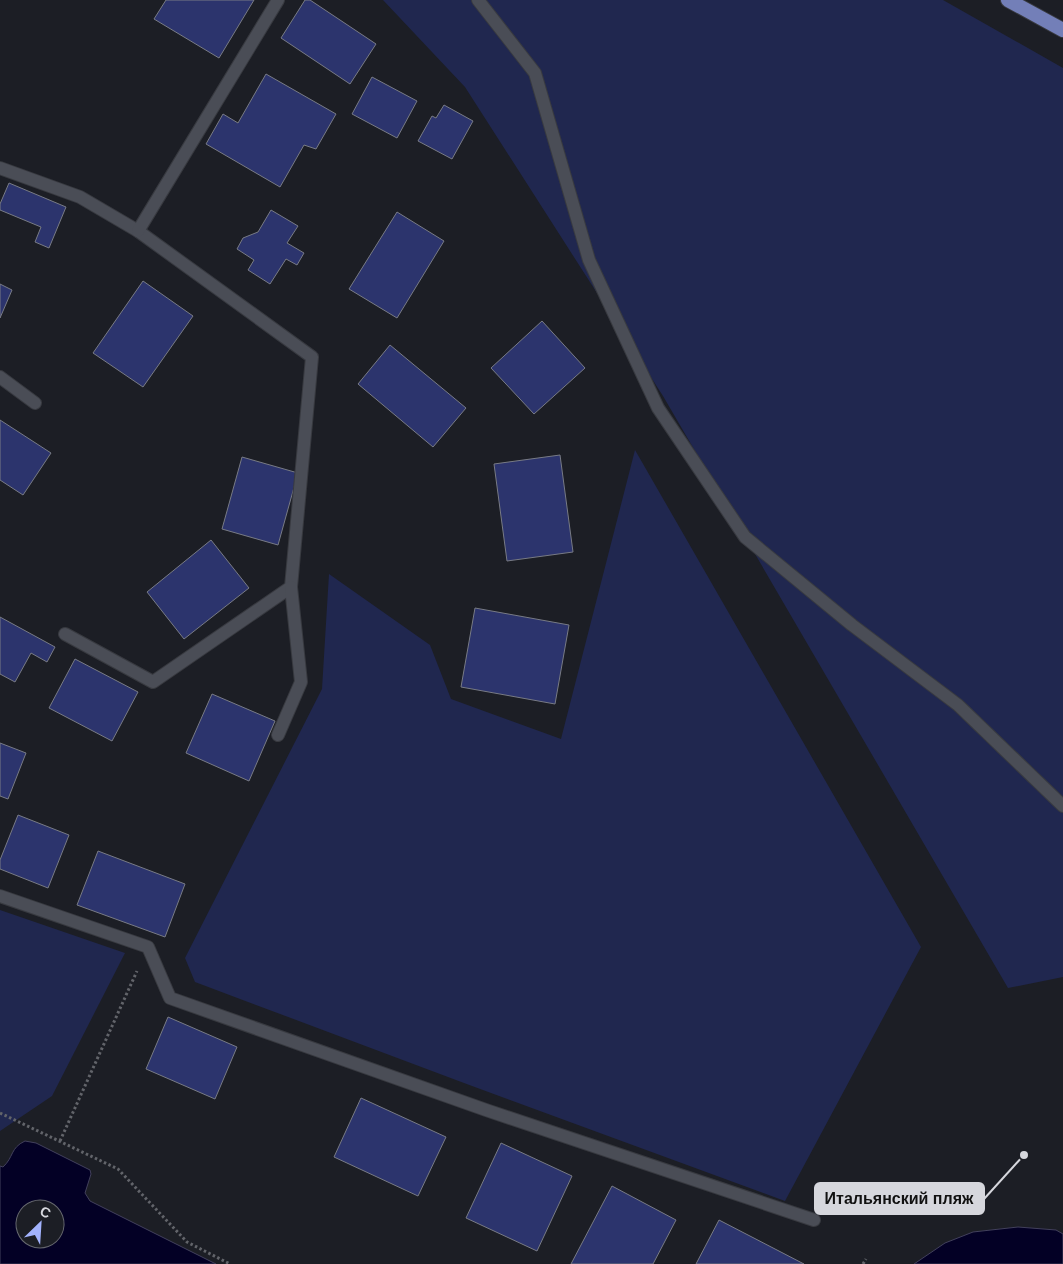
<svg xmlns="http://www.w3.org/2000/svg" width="1063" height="1264" font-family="Helvetica,sans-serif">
	<rect width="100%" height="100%" fill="#1c1e25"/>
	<g fill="#20274f">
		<polygon points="383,0 943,0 1063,68 1063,977 1008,988 663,396 465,87"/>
		<polygon points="635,450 921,947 785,1201 464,1083 195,982 185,958 322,689 329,574 430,645 451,699 561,739"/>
		<polygon points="0,910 125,953 52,1096 0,1131"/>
	</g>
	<g fill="#030025" stroke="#42405c" fill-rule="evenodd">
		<path d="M 25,1141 L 36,1143 L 90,1170 L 91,1174 L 85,1193 L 90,1201 L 216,1264 L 0,1264 L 0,1166 L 3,1167 C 14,1157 10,1148 25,1141 ZM 25,1209 L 55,1209 L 55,1239 L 25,1239 Z"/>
		<polygon points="1018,1227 1056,1230 1063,1234 1063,1264 914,1264 945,1243 973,1232"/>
	</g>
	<g fill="#2c346d" stroke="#787b85">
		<polygon points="166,0 254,0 219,58 154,19"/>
		<polygon points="305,0 310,0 376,44 350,84 281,38"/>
		<polygon points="266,74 336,114 316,149 304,145 280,187 206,144 223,114 238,123"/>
		<polygon points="372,77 417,101 397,138 352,114"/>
		<polygon points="444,105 473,121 452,159 418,141 432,116 436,118"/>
		<polygon points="9,183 66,207 49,248 35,242 41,227 0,210 0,204"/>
		<polygon points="271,210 298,226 287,243 304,253 297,265 286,259 270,284 248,270 254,260 237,249 243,238 258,232"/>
		<polygon points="397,212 444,241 397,318 349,289"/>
		<polygon points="143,281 193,316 143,387 93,353"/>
		<polygon points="0,284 12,290 0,318"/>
		<polygon points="542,321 585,368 534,414 491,368"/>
		<polygon points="390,345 466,408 433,447 358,384"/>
		<polygon points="0,420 51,453 23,495 0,480"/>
		<polygon points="560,455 573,552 507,561 494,464"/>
		<polygon points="242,457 298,473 278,545 222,529"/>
		<polygon points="211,540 249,588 184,639 147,592"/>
		<polygon points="475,608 569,625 555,704 461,687"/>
		<polygon points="0,617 55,647 47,662 31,653 15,682 0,674"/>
		<polygon points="75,659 138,692 112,741 49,708"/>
		<polygon points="212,694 275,721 249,781 186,753"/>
		<polygon points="0,743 26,753 8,799 0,796"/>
		<polygon points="18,815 69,835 48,888 0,869 0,860"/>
		<polygon points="98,851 185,884 165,937 77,905"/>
		<polygon points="168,1017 237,1047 215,1099 146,1069"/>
		<polygon points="361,1098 446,1137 418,1196 334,1157"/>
		<polygon points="501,1143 572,1176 537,1251 466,1218"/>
		<polygon points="612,1186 676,1220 653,1264 571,1264"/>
		<polygon points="719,1220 804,1264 696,1264"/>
	</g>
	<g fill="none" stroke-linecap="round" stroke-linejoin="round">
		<g stroke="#383a40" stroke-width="14">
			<g id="service">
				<polyline points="478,0 535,73 589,260 658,408 745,537 852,625 958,705 1063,806"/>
				<polyline points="0,168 80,197 138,231 312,357 291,587 153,682 65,634"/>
				<polyline points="138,231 278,0"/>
				<polyline points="0,377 35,403"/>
				<polyline points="278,735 301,682 291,587"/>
				<polyline points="0,896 148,947 170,998 486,1110 814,1220"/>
			</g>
		</g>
		<g stroke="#383a40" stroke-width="16">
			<polyline id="primary" points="1008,0 1063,30"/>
		</g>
		<g stroke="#62646a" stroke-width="3" stroke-dasharray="2.5 2.5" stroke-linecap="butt">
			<polyline points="0,1113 118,1169 187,1242 230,1264"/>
			<polyline points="60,1141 137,971"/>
			<polyline points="863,1264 866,1259"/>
		</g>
		<use href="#service" stroke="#4a4d56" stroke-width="12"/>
		<use href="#primary" stroke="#737fb8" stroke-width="14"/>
	</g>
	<path fill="none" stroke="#d6d7dd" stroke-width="2" d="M1024 1155L984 1199"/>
	<circle fill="#d6d7dd" stroke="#1c1e25" stroke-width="2" cx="1024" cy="1155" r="5"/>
	<rect fill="#d6d7dd" stroke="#d6d7dd" stroke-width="2" x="815" y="1183" width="169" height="31" rx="5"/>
	<g font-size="16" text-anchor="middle" font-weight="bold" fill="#111">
		<text x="899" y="1204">Итальянский пляж</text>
	</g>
	<g transform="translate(40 1224) rotate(25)"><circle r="24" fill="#1c1e25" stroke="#66686f"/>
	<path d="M0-4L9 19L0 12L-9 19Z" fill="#a2b2fd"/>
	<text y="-8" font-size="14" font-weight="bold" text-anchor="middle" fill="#d6d7dd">С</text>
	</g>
</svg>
